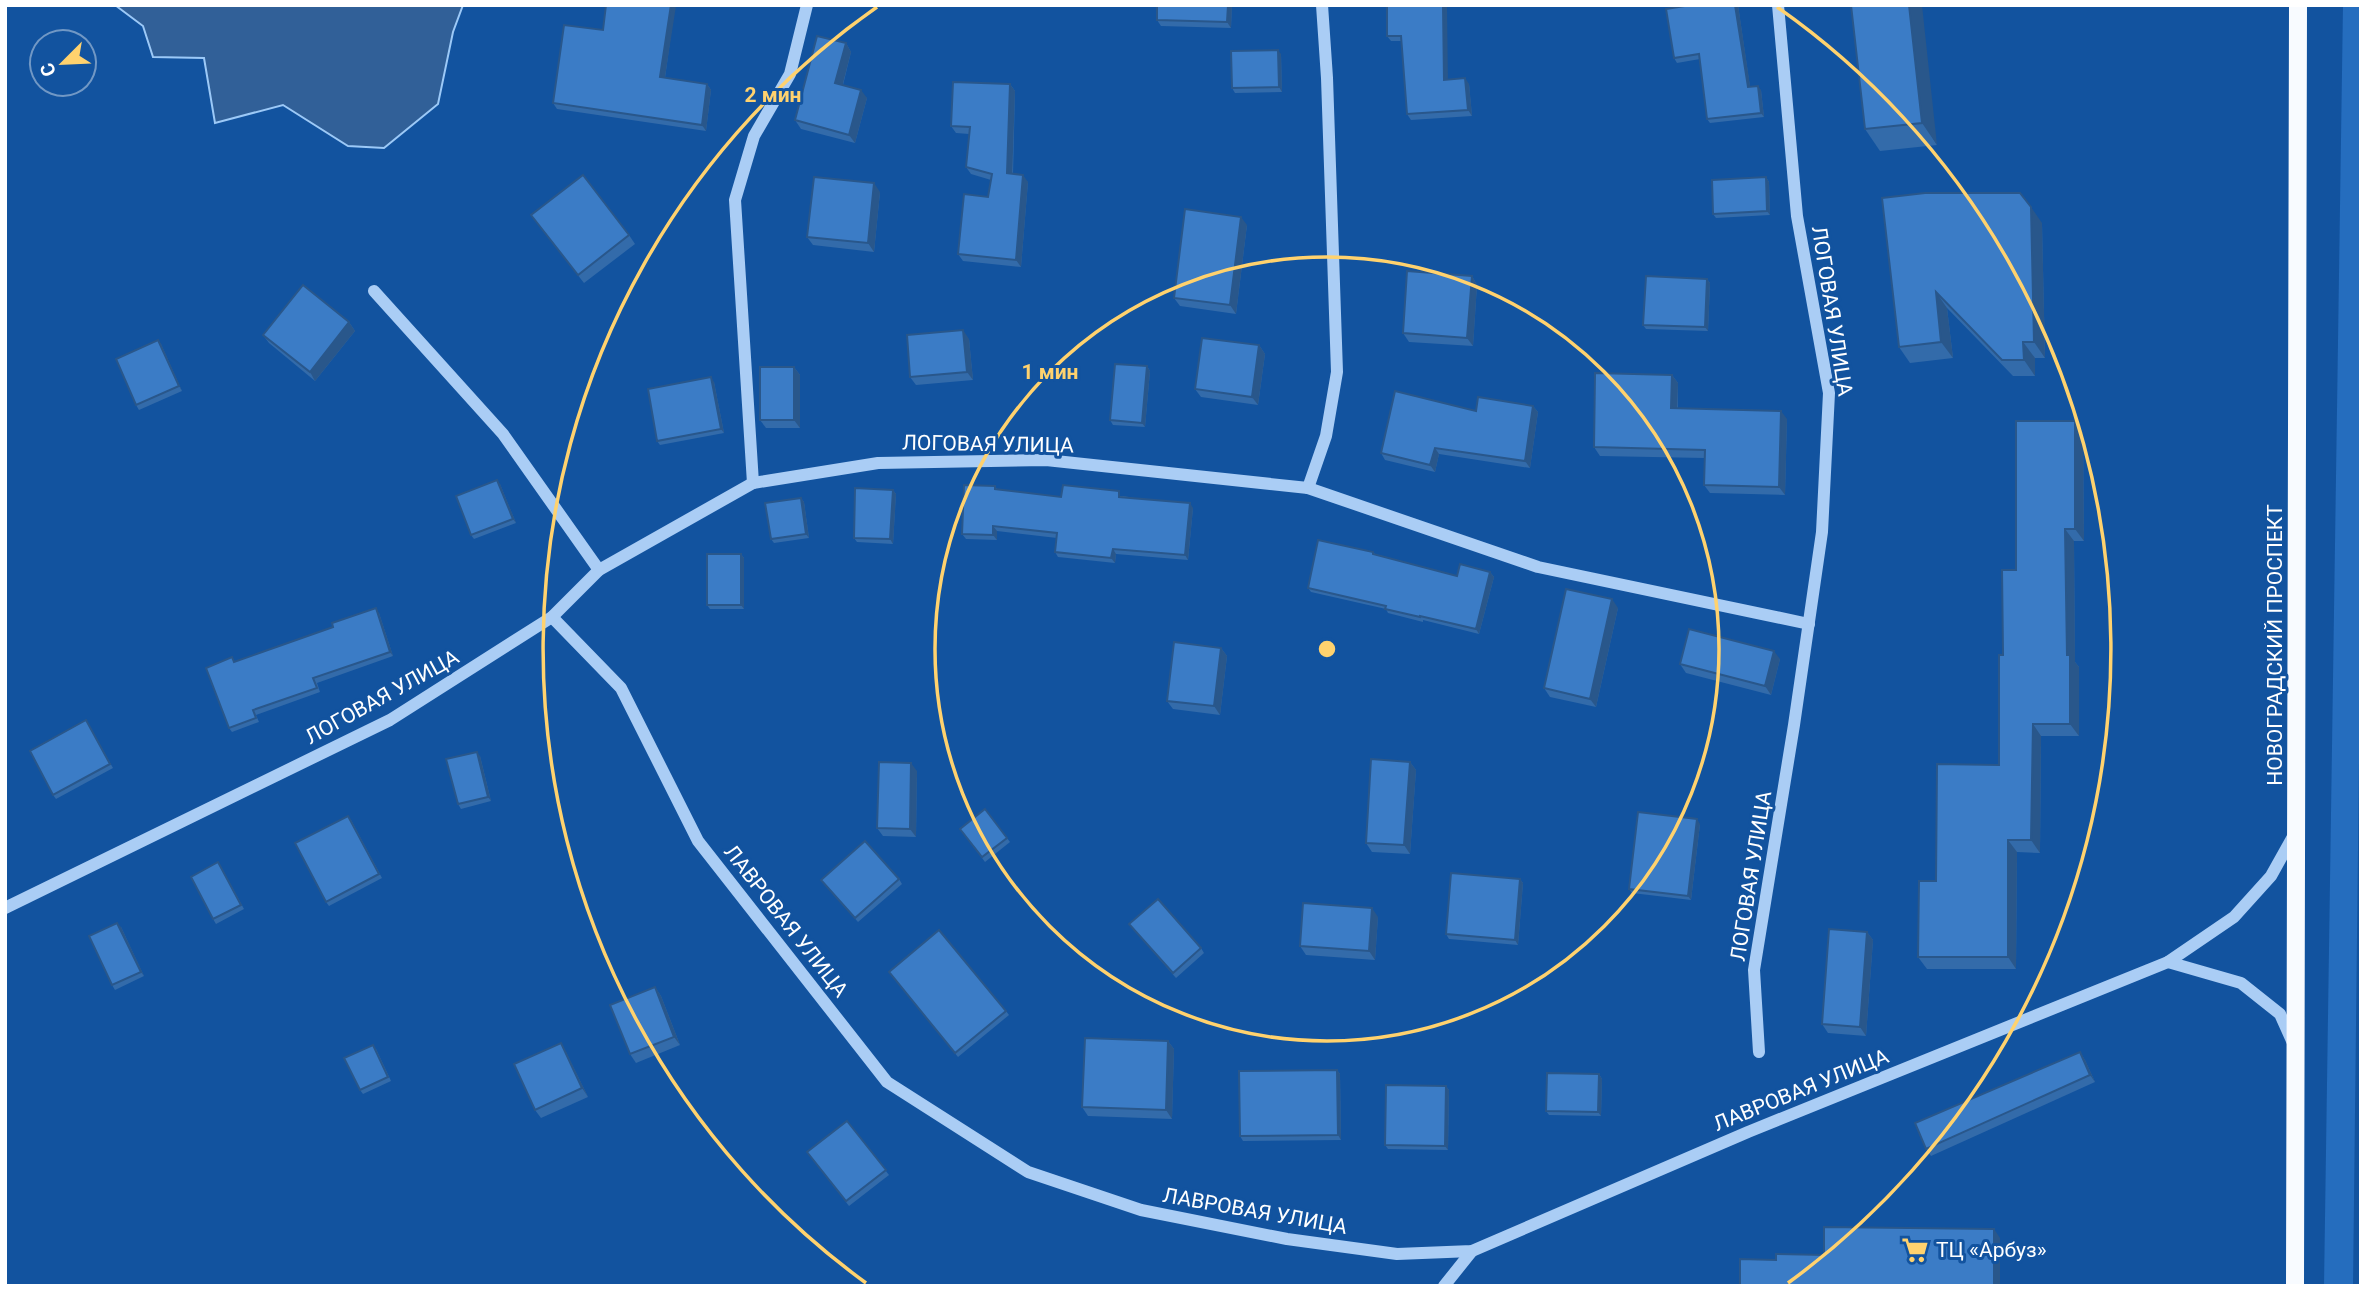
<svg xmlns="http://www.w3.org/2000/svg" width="2366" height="1291" font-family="Roboto,sans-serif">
	<rect width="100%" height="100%" fill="#12539f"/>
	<polygon fill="#256dbe" points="2343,5 2361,5 2361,587 2353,1286 2324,1286"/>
	<polygon fill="#316098" stroke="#9cc9f7" stroke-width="2" points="115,5 463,5 453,32 438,104 384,148 348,146 283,105 215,123 204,58 153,57 143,26"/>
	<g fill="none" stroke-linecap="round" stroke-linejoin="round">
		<g stroke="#aacdf5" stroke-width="12">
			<polyline points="374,291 503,434 599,570"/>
			<polyline points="753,483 735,200 754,136 790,74 807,5"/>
			<polyline points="1308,488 1326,436 1337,372 1327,78 1322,5"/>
			<polyline points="552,617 621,688 698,841 887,1082 1028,1172 1141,1210 1287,1239 1397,1254 1472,1251 1748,1132 2168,962"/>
			<polyline points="5,908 390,720 552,617 599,570 753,483 878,463 1046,460 1308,488 1538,567 1809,624"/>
			<polyline points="2293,1043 2280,1014 2241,983 2168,962 2234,917 2271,876 2295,833"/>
			<polyline points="1759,1052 1754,970 1794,725 1822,532 1829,393 1797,216 1778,5"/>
			<polyline points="1444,1286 1472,1251"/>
		</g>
		<polyline stroke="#f8fbff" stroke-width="18" points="2295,1286 2298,5"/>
	</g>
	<g fill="#336baa">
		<polygon points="606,5 675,5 665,78 707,84 711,90 706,131 557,109 553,103 603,30"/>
		<polygon points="1232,5 1231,28 1161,26 1157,20"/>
		<polygon points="1387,5 1447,5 1447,79 1469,84 1472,116 1411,120 1407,114 1402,41 1391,41 1387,36"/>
		<polygon points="1691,5 1738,5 1750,87 1761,90 1764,117 1710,123 1707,119 1700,59 1677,63 1674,58"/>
		<polygon points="1851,5 1937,145 1880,151 1865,129"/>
		<polygon points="846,43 851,52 843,85 867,98 855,143 801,129 795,120"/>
		<polygon points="1281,54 1282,92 1235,93 1232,88"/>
		<polygon points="1010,84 1015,91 1013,174 1028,182 1021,267 963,261 958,254 988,197 991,180 971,174 966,167 969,134 956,133 951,126"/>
		<polygon points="1766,177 1769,182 1770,215 1716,218 1713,214"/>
		<polygon points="880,192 874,252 813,245 807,237"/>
		<polygon points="1882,198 2042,223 2045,358 2035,358 2035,376 2013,376 1947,308 1953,358 1910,363 1899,347"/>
		<polygon points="537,223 629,235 635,244 584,283"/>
		<polygon points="1247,225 1236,314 1180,306 1174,298"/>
		<polygon points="1472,276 1477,285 1473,346 1409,342 1403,333"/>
		<polygon points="1707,279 1710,283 1708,331 1646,329 1643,325"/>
		<polygon points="349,322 355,331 315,381 269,343 263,335"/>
		<polygon points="969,339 973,380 916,385 910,377"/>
		<polygon points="158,340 161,344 182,391 139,410 136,405"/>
		<polygon points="1259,345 1265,354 1258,405 1201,397 1195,389"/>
		<polygon points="1147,366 1150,371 1145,427 1113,425 1110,420"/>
		<polygon points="794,367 800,375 800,428 766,428 760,420"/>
		<polygon points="1672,375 1678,383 1678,409 1787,419 1785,495 1710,493 1704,485 1704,458 1600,456 1594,447"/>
		<polygon points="714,382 724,433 660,445 657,441"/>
		<polygon points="1533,406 1538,412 1530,468 1439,454 1435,472 1385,460 1381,453 1476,411"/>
		<polygon points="2075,421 2083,433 2084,541 2074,541 2075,662 2079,667 2079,736 2041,736 2040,853 2017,852 2016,969 1927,969 1918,957 1936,881 1999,765 2003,655 2016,570"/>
		<polygon points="500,484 516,523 474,539 471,535"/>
		<polygon points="995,486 997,489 1061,497 1123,496 1193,508 1188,560 1116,554 1115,563 1058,557 1055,552 1057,538 997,531 997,540 966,539 962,534"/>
		<polygon points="893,490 896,494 893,544 857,542 854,538"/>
		<polygon points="801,498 804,502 809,538 774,543 771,539"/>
		<polygon points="1373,552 1375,554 1457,576 1490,572 1494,577 1479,634 1423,620 1423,622 1388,613 1386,609 1311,592 1308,588"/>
		<polygon points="741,554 744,558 744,609 710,609 707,605"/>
		<polygon points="1618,608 1596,707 1550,697 1544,688"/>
		<polygon points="379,613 393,656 317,683 320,692 256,715 259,722 232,732 229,728 232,657 235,662"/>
		<polygon points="1221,648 1227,656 1220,715 1173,709 1167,701"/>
		<polygon points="1780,659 1771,695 1686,673 1680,664"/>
		<polygon points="86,720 113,768 56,799 53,795"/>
		<polygon points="480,756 491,801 461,809 458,804"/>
		<polygon points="1410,762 1416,770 1410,854 1372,852 1366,843"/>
		<polygon points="917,771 916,837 883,836 877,828"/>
		<polygon points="985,809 1010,842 985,862 960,829"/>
		<polygon points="351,820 382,878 329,906 326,902"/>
		<polygon points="1700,824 1691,900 1632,893 1629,889"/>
		<polygon points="221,867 244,909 216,924 213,919"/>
		<polygon points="899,879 902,884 858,922 821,880"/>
		<polygon points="1520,879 1523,883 1518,945 1449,939 1446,934"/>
		<polygon points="1378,917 1375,960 1306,955 1300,946"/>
		<polygon points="1129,924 1201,948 1204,953 1176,978"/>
		<polygon points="121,927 144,976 115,990 112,985"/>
		<polygon points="1867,932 1873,940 1866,1036 1828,1033 1822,1024"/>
		<polygon points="892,976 1006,1011 1009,1015 958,1057"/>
		<polygon points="655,987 661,996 680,1045 636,1063 630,1054"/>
		<polygon points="1168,1041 1174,1049 1172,1119 1088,1116 1082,1107"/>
		<polygon points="376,1049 391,1081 363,1094 360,1090"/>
		<polygon points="566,1052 588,1097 541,1118 535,1110"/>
		<polygon points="2080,1052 2085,1060 2095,1082 1931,1156 1926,1149"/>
		<polygon points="1337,1070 1340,1074 1341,1140 1243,1141 1240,1136"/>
		<polygon points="1599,1074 1602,1079 1601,1116 1549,1115 1546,1111"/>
		<polygon points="1446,1086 1449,1090 1448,1150 1388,1149 1385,1145"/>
		<polygon points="847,1121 889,1175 849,1206 807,1152"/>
	</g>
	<g fill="#29578b">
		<polygon points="671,5 676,6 664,83 660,77"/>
		<polygon points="1228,5 1232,5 1231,28 1227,22"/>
		<polygon points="1443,5 1447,5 1448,85 1444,80"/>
		<polygon points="1735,5 1738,5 1751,92 1748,87"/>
		<polygon points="1909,5 1922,5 1937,145 1922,123"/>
		<polygon points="846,43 851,52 841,91 835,83"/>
		<polygon points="1278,50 1281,54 1282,92 1279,87"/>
		<polygon points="1465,78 1469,84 1472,116 1468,110"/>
		<polygon points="707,84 711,90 706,131 702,125"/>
		<polygon points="1010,84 1015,91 1012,180 1007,173"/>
		<polygon points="1758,86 1761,90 1764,117 1761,113"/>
		<polygon points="861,90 867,98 855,143 849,135"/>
		<polygon points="1023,175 1028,182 1021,267 1016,260"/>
		<polygon points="1766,177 1769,182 1770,215 1767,211"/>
		<polygon points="874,183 880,192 874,252 868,243"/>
		<polygon points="2031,207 2042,223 2045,358 2034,342"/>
		<polygon points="1241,217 1247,225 1236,314 1230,305"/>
		<polygon points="1472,276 1477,285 1473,346 1467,338"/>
		<polygon points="1707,279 1710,283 1708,331 1705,327"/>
		<polygon points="1936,292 1947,308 1953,358 1941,342"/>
		<polygon points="349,322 355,331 315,381 310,372"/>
		<polygon points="963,330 969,339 973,380 967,372"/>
		<polygon points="158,340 161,344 182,391 179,386"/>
		<polygon points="2023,342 2035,358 2035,376 2024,360"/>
		<polygon points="1259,345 1265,354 1258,405 1252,397"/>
		<polygon points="1147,366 1150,371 1145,427 1142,423"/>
		<polygon points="794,367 800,375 800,428 794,420"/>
		<polygon points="1672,375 1678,383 1677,417 1671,408"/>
		<polygon points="711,377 714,382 724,433 721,429"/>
		<polygon points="1533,406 1538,412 1530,468 1525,461"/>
		<polygon points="1781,411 1787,419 1785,495 1779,487"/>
		<polygon points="2075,421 2083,433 2084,541 2075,529"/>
		<polygon points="1435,448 1439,454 1435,472 1430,465"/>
		<polygon points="497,480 500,484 516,523 513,519"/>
		<polygon points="893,490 896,494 893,544 890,539"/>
		<polygon points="801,498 804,502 809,538 806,534"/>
		<polygon points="1190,503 1193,508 1188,560 1185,555"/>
		<polygon points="993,526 997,531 997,540 993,535"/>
		<polygon points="2065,529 2074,541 2075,662 2079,667 2079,736 2070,724 2067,655"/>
		<polygon points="1113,549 1116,554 1115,563 1111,558"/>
		<polygon points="741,554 744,558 744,609 741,605"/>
		<polygon points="1490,572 1494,577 1479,634 1476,629"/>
		<polygon points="1612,599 1618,608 1596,707 1590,699"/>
		<polygon points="376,608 379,613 393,656 390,652"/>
		<polygon points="1221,648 1227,656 1220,715 1214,706"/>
		<polygon points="1774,651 1780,659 1771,695 1765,686"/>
		<polygon points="2033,724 2041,736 2040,853 2031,840"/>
		<polygon points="477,752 480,756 491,801 488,797"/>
		<polygon points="1410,762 1416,770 1410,854 1404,845"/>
		<polygon points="911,763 917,771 916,837 910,829"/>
		<polygon points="1697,819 1700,824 1691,900 1688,896"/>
		<polygon points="2008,840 2017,852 2016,969 2008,957"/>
		<polygon points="1520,879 1523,883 1518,945 1515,940"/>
		<polygon points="1372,908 1378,917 1375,960 1369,951"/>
		<polygon points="117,923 121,927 144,976 141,972"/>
		<polygon points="1867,932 1873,940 1866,1036 1860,1027"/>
		<polygon points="655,987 661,996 680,1045 674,1037"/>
		<polygon points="1168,1041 1174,1049 1172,1119 1166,1110"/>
		<polygon points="561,1043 566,1052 588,1097 582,1088"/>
		<polygon points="2080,1052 2085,1060 2095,1082 2090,1075"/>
		<polygon points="1337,1070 1340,1074 1341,1140 1338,1135"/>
		<polygon points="1599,1074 1602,1079 1601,1116 1598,1112"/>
		<polygon points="1446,1086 1449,1090 1448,1150 1445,1146"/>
		<polygon points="1994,1229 2000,1238 2000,1286 1994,1286"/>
	</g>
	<g fill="#3b7cc6" stroke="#29578b" stroke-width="2">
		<polygon points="606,5 671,5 660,77 707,84 702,125 553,103 564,25 603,30"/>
		<polygon points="1157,5 1228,5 1227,22 1157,20"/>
		<polygon points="1387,5 1443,5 1444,80 1465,78 1468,110 1407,114 1401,36 1387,36"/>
		<polygon points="1691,5 1735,5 1748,87 1758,86 1761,113 1707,119 1699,54 1674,58 1666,9"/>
		<polygon points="1851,5 1909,5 1922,123 1865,129"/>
		<polygon points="817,36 846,43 835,83 861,90 849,135 795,120"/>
		<polygon points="1278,50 1279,87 1232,88 1231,51"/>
		<polygon points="953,82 1010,84 1007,173 1023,175 1016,260 958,254 964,194 988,197 992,174 966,167 970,127 951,126"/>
		<polygon points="583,175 629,235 578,275 531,215"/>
		<polygon points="814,177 874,183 868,243 807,237"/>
		<polygon points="1766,177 1767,211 1713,214 1712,180"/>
		<polygon points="1925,193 2020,193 2031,207 2034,342 2023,342 2024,360 2002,360 1936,292 1941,342 1899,347 1882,198"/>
		<polygon points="1185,209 1241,217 1230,305 1174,298"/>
		<polygon points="1407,271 1472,276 1467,338 1403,333"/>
		<polygon points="1646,276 1707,279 1705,327 1643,325"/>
		<polygon points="303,285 349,322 310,372 263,335"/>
		<polygon points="963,330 967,372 910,377 907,335"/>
		<polygon points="1202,338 1259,345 1252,397 1195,389"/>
		<polygon points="158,340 179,386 136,405 116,359"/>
		<polygon points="1115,364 1147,366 1142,423 1110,420"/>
		<rect x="760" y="367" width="34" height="53"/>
		<polygon points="1595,373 1672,375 1671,408 1781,411 1779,487 1704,485 1705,450 1594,447"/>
		<polygon points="711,377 721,429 657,441 648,389"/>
		<polygon points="1395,391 1476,411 1478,397 1533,406 1525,461 1435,448 1430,465 1381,453"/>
		<polygon points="2016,421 2075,421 2075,529 2065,529 2067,655 2070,655 2070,724 2033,724 2031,840 2008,840 2008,957 1918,957 1919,881 1936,881 1937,764 1999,765 1999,655 2003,655 2002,570 2016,570"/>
		<polygon points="497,480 513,519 471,535 456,496"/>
		<polygon points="964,485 995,486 995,489 1061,497 1063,485 1119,491 1119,497 1190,503 1185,555 1113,549 1111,558 1055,552 1057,533 993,526 993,535 962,534"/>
		<polygon points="855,488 893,490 890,539 854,538"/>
		<polygon points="801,498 806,534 771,539 765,503"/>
		<polygon points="1318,540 1373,552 1373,554 1457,576 1460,564 1490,572 1476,629 1420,616 1420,617 1385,609 1386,606 1308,588"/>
		<rect x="707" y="554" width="34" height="51"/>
		<polygon points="1566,589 1612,599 1590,699 1544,688"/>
		<polygon points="376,608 390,652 313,678 317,688 253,710 256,718 229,728 206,668 232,657 234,662 333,627 332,623"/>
		<polygon points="1689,629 1774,651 1765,686 1680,664"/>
		<polygon points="1174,642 1221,648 1214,706 1167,701"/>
		<polygon points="86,720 110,764 53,795 30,751"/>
		<polygon points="477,752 488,797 458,804 446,759"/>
		<polygon points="1371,759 1410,762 1404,845 1366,843"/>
		<polygon points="879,762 911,763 910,829 877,828"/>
		<polygon points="985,809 1007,838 982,857 960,829"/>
		<polygon points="1638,812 1697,819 1688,896 1629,889"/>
		<polygon points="348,816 379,874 326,902 295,843"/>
		<polygon points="865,841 899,879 855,918 821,880"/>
		<polygon points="218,862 241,905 213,919 191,877"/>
		<polygon points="1451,873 1520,879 1515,940 1446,934"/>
		<polygon points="1158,899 1201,948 1173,973 1129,924"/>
		<polygon points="1303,903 1372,908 1369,951 1300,946"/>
		<polygon points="117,923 141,972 112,985 89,936"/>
		<polygon points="1829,929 1867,932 1860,1027 1822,1024"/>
		<polygon points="939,930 1006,1011 955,1053 889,972"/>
		<polygon points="655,987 674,1037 630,1054 610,1005"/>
		<polygon points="1085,1038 1168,1041 1166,1110 1082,1107"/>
		<polygon points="561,1043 582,1088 535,1110 514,1064"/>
		<polygon points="373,1045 388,1077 360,1090 344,1058"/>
		<polygon points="2080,1052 2090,1075 1926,1149 1915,1123"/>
		<polygon points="1337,1070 1338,1135 1240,1136 1239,1071"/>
		<polygon points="1547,1073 1599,1074 1598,1112 1546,1111"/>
		<polygon points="1386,1085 1446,1086 1445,1146 1385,1145"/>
		<polygon points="847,1121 886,1170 846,1201 807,1152"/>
		<polygon points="1824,1227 1994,1229 1994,1286 1740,1286 1740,1259 1776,1260 1776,1254 1824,1255"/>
	</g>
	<g fill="none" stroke="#ffd26e" stroke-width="3.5">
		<circle cx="1327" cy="649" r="392"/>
		<path d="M866 1283A784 784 0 0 1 877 7M1777 7A784 784 0 0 1 1788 1283"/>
	</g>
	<defs>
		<g id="supermarket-bare" transform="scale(2.1)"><path d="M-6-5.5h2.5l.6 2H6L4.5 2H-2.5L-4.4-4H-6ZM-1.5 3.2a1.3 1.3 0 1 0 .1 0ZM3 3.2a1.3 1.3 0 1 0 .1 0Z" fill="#ffd26e" stroke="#12539f" stroke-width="2.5" paint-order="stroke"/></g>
	</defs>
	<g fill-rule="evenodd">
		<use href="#supermarket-bare" x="1915" y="1250"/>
	</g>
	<g text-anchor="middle" stroke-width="6" stroke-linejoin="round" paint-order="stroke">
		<g font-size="21" fill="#fff" stroke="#12539f">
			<text transform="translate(1832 311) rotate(81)" y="7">ЛОГОВАЯ УЛИЦА</text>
			<text transform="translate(988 444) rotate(1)" y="7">ЛОГОВАЯ УЛИЦА</text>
			<text transform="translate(2275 645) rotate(-90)" y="7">НОВОГРАДСКИЙ ПРОСПЕКТ</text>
			<text transform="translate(382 697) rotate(-29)" y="7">ЛОГОВАЯ УЛИЦА</text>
			<text transform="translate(1751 876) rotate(-81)" y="7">ЛОГОВАЯ УЛИЦА</text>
			<text transform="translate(786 921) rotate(52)" y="7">ЛАВРОВАЯ УЛИЦА</text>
			<text transform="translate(1801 1090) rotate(-22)" y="7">ЛАВРОВАЯ УЛИЦА</text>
			<text transform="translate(1255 1211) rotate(10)" y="7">ЛАВРОВАЯ УЛИЦА</text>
		</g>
		<g font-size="21" fill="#fff" stroke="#12539f" text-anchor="start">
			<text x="1936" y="1257">ТЦ «Арбуз»</text>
		</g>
	</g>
	<circle cx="1327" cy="649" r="10" fill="#ffd26e" stroke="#12539f" stroke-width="3.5"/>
	<g font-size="21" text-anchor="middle" font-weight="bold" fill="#ffd26e" stroke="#12539f" stroke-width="6" stroke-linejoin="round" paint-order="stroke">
		<text x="773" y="102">2 мин</text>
		<text x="1050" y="379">1 мин</text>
	</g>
	<rect width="2366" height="1291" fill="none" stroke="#ffffff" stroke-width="14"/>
	<g transform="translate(63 63) rotate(246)"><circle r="33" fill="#12539f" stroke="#7198c5" stroke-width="2"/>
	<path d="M0-5L12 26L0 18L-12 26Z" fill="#ffd26e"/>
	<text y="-10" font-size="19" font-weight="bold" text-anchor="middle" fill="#ffffff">С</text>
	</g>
</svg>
